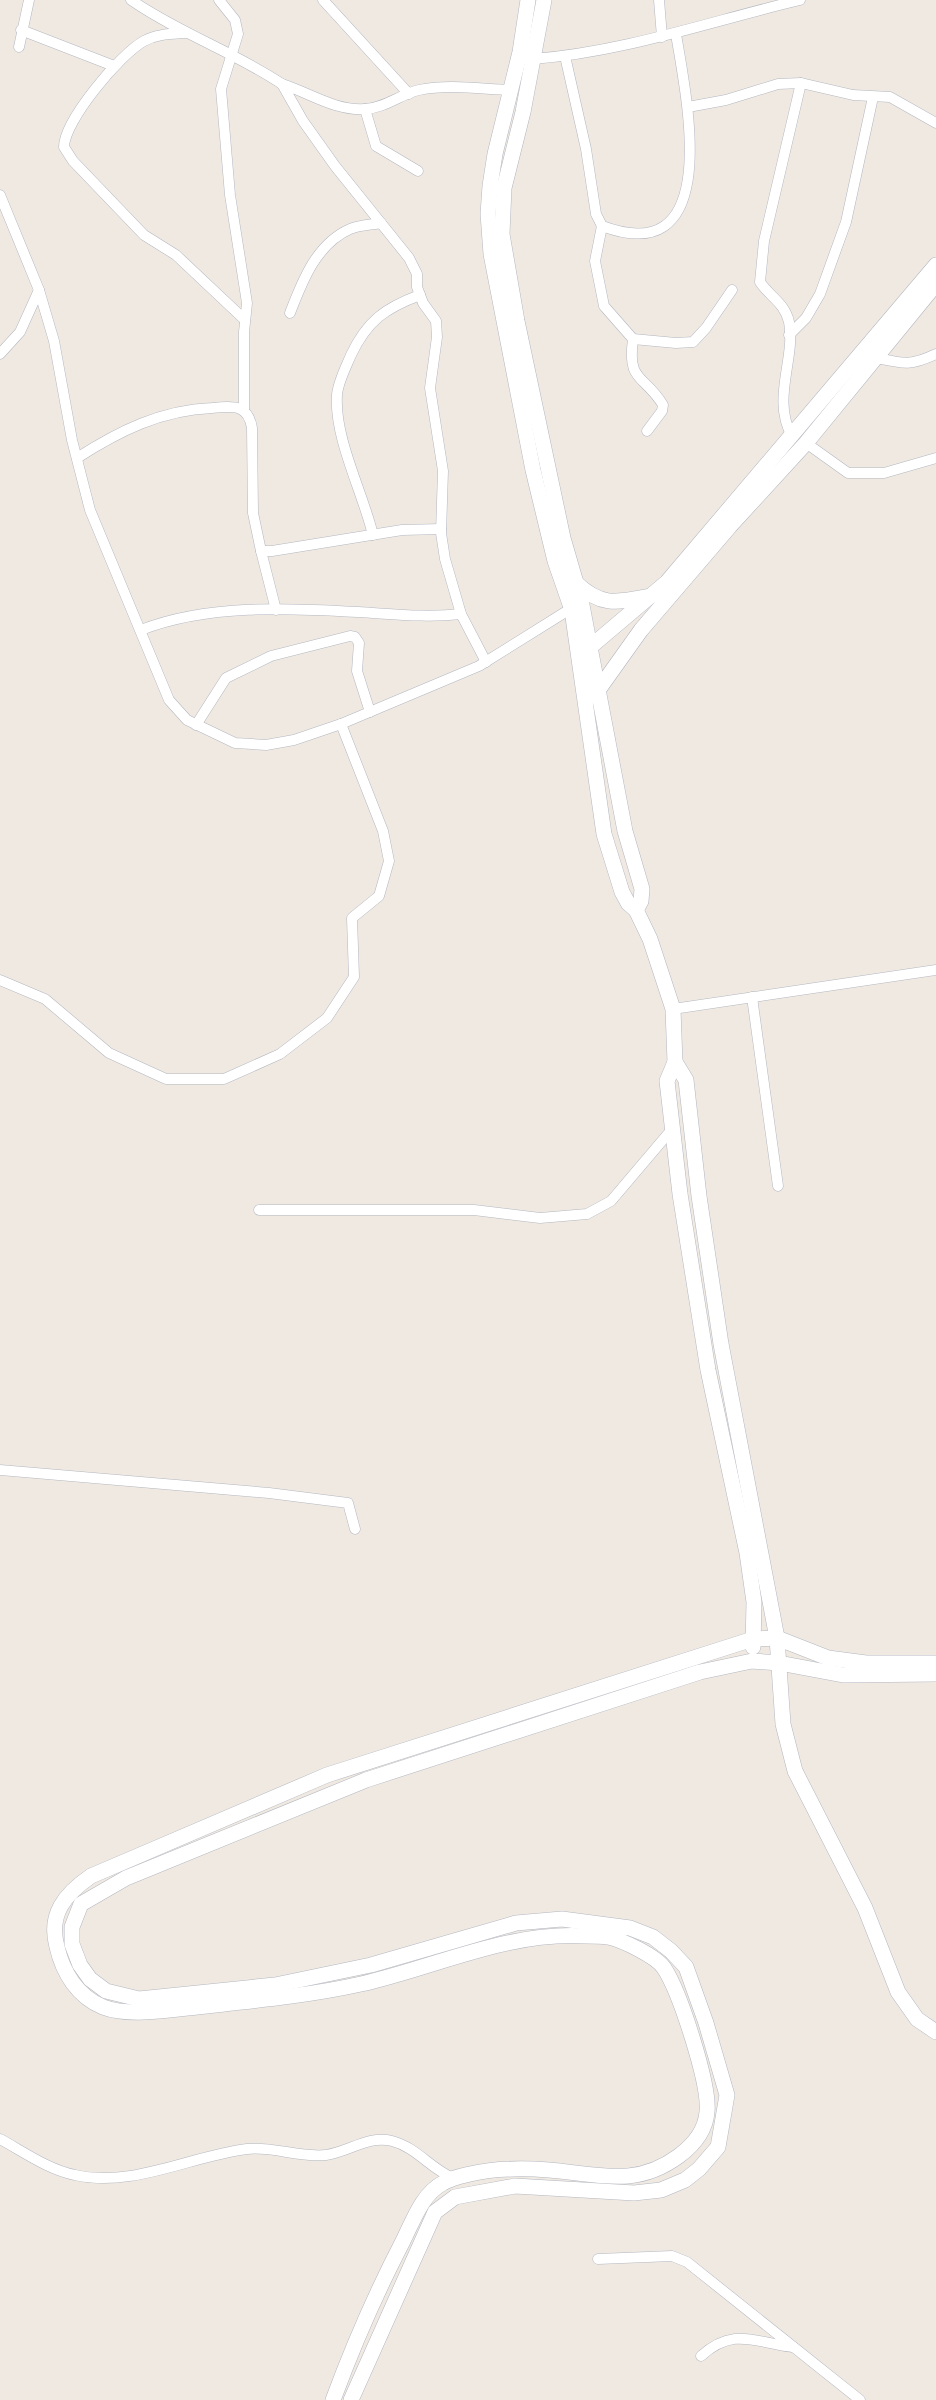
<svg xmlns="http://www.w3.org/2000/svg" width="936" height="2400" font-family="'DM Sans',sans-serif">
	<rect width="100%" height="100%" fill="#efe9e1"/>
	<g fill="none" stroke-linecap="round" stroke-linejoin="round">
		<g stroke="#b4b7c1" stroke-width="11">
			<g id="street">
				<path d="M 131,0 C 179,33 234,52 282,84"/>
				<polyline points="219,0 235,20 238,34 221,89 230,195 247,303 244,332 244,409"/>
				<polyline points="323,0 409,94"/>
				<polyline points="659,0 662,37"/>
				<polyline points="21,30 114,66"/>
				<path d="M 185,33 C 171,34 157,34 144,41 C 120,54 64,121 64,147 L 73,161 L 144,235 L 176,255 L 245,320"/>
				<polyline points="19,47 29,0"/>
				<path d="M 565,56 L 586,149 L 596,214 L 602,226 C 725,272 686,96 676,34"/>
				<path d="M 533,59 C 625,52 711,21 800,0"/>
				<polyline points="688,107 726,100 778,84 801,83 853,95 890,97 936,123"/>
				<polyline points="365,109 376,146 418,171"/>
				<polyline points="0,195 39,290 54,341 72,440 90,510 169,700 187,720 235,743 266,745 294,740 341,724 479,666 575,606"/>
				<polyline points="602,226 595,261 604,306 633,339 676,343 693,342 706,328 732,290"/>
				<path d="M 290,313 C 302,282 316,244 350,229 C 359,225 371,225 381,223"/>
				<polyline points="789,335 806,318 820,294 846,222 873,97"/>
				<path d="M 633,339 C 627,383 644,374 663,405 L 662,411 L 647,431"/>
				<polyline points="0,354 20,332 39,290"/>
				<path d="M 877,358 C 904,364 911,366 936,354"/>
				<path d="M 792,436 C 771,399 796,358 789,322 C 785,303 769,296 760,282 L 764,241 L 801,83"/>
				<polyline points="806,443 848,473 884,473 936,458"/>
				<path d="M 77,458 C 119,431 161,410 212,408 C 233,406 248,404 252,428 L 253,513 L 261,551"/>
				<path d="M 373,535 C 363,493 334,438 337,395 C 338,382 346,367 351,355 C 367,321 385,308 420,295"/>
				<polyline points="276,610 261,551 272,551 402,530 441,529"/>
				<path d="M 141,630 C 207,604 288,608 358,612 C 393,614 426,618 461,614"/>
				<path d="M 486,662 L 461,614 L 445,559 L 441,533 L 443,471 L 430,388 L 437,337 L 436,321 L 423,303 L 417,287 L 417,274 L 409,258 L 335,166 L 303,121 L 282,84 C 310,93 335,111 365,109 C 385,108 401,94 419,90 C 449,84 481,89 511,90"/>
				<polyline points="196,725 226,678 271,656 350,636 355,637 359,643 357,671 370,712"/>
				<polyline points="0,980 45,999 109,1053 166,1079 224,1079 280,1054 327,1018 354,977 352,918 379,896 389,861 383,831 341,724"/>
				<polyline points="752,997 778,1186"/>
				<polyline points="673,1009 936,970"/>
				<polyline points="259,1210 474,1210 540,1218 587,1214 611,1201 673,1128"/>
				<polyline points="0,1470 269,1493 348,1503 355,1529"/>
				<path d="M 0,2139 C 24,2152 49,2170 75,2175 C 133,2188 190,2156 247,2149 C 273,2146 300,2158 326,2155 C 349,2152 368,2135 392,2141 C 416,2147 431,2169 453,2178"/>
				<polyline points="598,2259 672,2256 687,2262 860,2400"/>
				<path d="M 701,2356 C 734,2326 756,2343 793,2347"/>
			</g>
		</g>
		<g stroke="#b4b7c1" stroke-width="16">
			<g id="secondary">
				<polyline points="528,0 520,52 495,154 490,186 488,214 491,254 533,470 555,561 572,610 604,834 622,892 628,903 636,910 650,939 673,1009 675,1062 667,1081 680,1194 708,1370 747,1553 754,1602 753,1647"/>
				<polyline points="544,0 523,112 504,188 502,234 517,321 563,538 581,600 625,831 642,889 641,901 636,910"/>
				<path d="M 576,583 C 602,608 619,602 651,596"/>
				<polyline points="582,651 589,648 667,582 936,265"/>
				<polyline points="594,696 641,630 730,526 806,443 936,284"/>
				<polyline points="675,1062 686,1080 699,1196 721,1344 777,1638 783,1724 795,1771 865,1908 898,1992 917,2019 936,2032"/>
				<path d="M 333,2400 C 353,2346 376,2293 403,2241 C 413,2221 422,2194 443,2183 C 451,2178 461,2176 470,2174 C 496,2168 523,2168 549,2170 C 575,2172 602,2178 628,2176 C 661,2173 704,2147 707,2112 C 710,2085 680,1992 664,1968 C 656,1956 622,1940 608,1937 C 601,1936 593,1936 586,1936 C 508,1931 436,1967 361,1984 C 307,1996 251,2001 197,2007 C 171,2010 128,2017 103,2007 C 78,1997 63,1973 57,1947 C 48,1914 65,1894 91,1876 L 327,1775 L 753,1639 L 777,1638 L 828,1658 L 866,1663 L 936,1663"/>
				<polyline points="351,2400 435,2212 455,2197 515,2186 634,2193 661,2190 685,2180 699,2169 718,2147 727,2095 706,2023 686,1967 671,1951 653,1937 630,1928 562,1919 516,1923 371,1965 275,1985 139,1999 106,1991 90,1979 80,1965 72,1944 72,1927 81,1904 126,1878 366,1780 700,1672 752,1661 779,1663 843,1675 936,1674"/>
			</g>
		</g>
		<use href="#street" stroke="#fff" stroke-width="10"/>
		<use href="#secondary" stroke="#fff" stroke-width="15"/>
	</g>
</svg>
